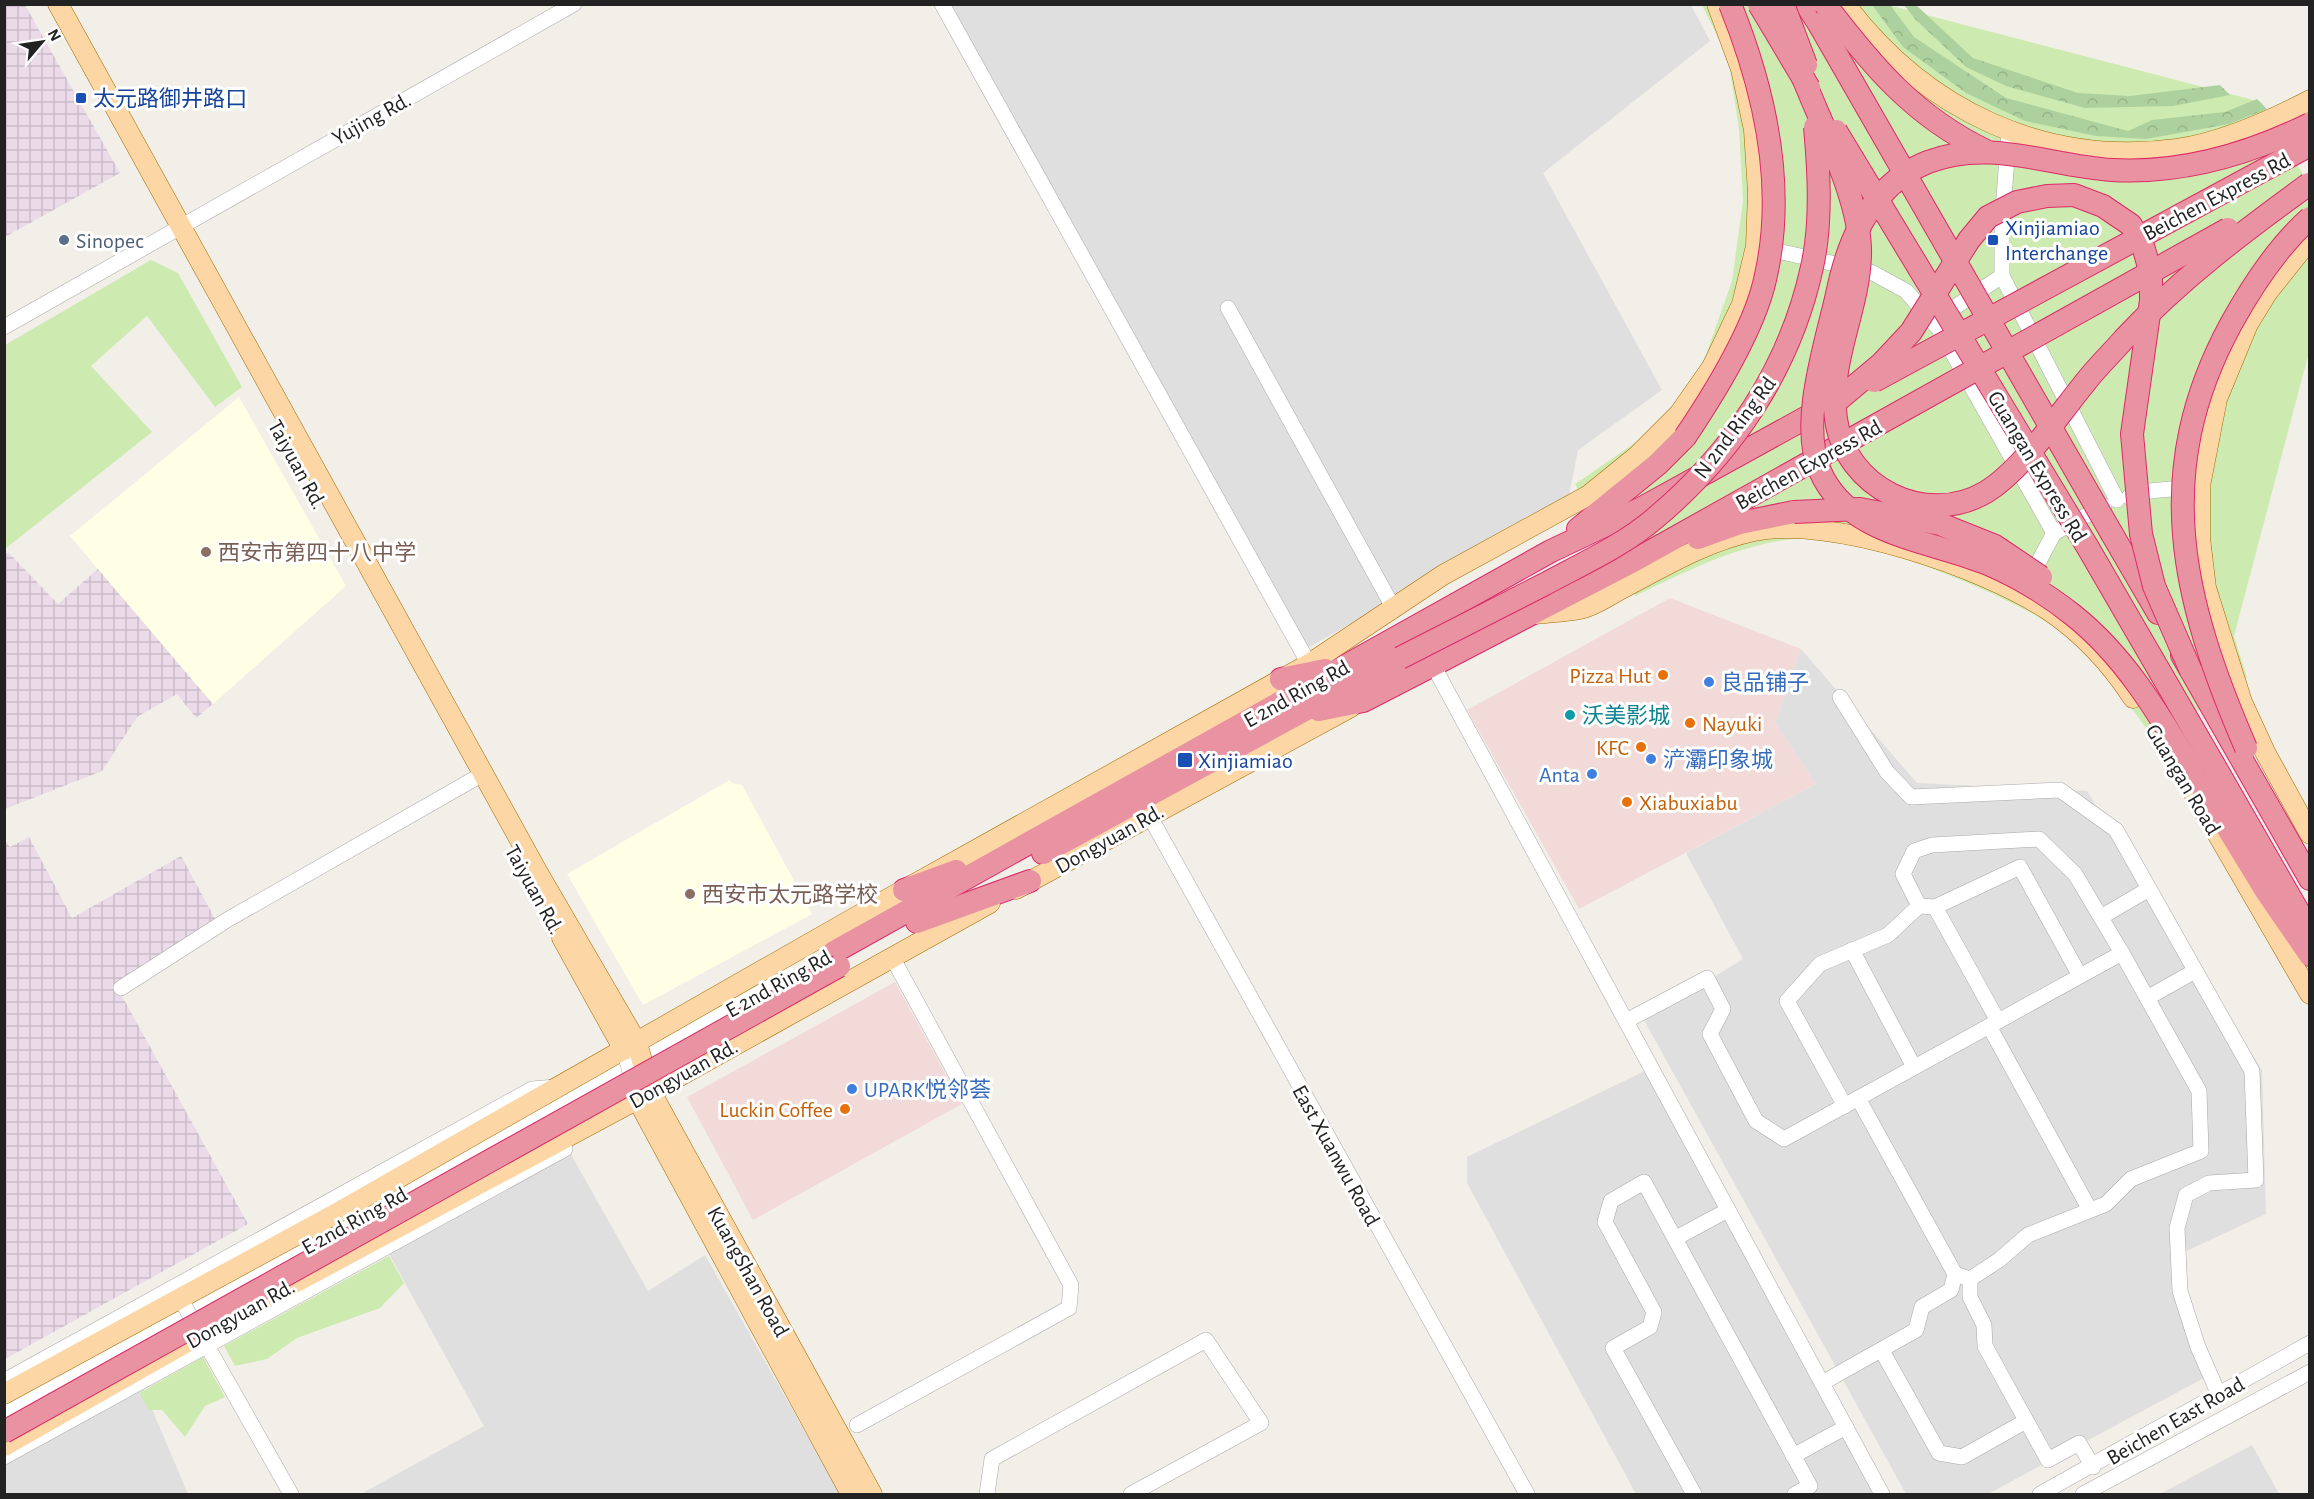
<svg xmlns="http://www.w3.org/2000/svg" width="2314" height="1499" font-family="'Alegreya Sans','Noto Sans SC',sans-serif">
	<defs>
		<pattern id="industrial-grid" width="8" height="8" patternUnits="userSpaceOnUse" patternTransform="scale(1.5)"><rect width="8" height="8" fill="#ebdbe8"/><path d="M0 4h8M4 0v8" fill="none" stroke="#c9bcc7"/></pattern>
		<pattern id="forest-crowns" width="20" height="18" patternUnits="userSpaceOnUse" patternTransform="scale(1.5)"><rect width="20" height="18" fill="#add19e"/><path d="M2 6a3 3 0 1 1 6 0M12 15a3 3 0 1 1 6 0" fill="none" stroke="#95b388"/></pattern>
	</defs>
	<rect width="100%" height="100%" fill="#f2efe9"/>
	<g fill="#e0dfdf">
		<polygon points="942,5 1691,5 1710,41 1543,173 1662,390 1578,450 1568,501 1302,651"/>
		<polygon points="1801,649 1917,783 2087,791 2262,1070 2266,1214 2180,1254 2204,1378 1988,1494 1906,1494 1644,1020 1743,959 1686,853 1816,784 1775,723"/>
		<polygon points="1653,1067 1888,1494 1636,1494 1467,1183 1467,1157"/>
		<polygon points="569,1151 648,1291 705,1255 840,1494 361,1494 484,1426 388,1252"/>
		<polygon points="143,1388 188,1494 5,1494 4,1465"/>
		<polygon points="2252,1445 2279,1494 2160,1494"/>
	</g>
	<g fill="#f2dad9">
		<polygon points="1670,598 1801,649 1775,723 1816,784 1579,909 1467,710"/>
		<polygon points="895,982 962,1104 753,1220 687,1097"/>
	</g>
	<g fill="url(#industrial-grid)">
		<polygon points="5,4 25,5 120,173 5,237"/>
		<polygon points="8,552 58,604 98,569 213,704 196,718 177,694 137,717 102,771 5,809 5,555"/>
		<polygon points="29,837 72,918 181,856 219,926 117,987 248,1224 5,1359 4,840 10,847"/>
	</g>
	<g fill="#ffffe5">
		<polygon points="239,397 346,586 213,704 70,536"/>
		<polygon points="730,780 732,783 742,785 812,914 643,1005 567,874"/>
	</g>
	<g fill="#cdebb0">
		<path d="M 1702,5 L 1888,5 L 2261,102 L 2309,185 L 2309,352 L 2234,636 L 2247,678 L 2154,740 C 2128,702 2103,665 2067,636 C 2021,599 1874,540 1815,538 C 1752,537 1689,570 1635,596 L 1575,484 L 1658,427 L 1703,363 L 1732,281 L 1743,201 L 1739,129 L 1728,57 Z"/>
		<polygon points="151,260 178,273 242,387 215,407 147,316 91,366 152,432 5,549 5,345"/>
		<polygon points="389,1256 404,1283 380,1308 297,1338 267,1359 235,1366 224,1346"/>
		<polygon points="203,1357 225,1397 205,1406 185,1437 162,1410 149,1410 139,1393"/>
	</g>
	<g fill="url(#forest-crowns)">
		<polygon points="1872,5 1890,5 1914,37 2006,98 2128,131 2152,120 2225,112 2257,99 2267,109 2229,124 2146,139 2096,136 2025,121 1966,93 1903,47"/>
		<polygon points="1904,5 1916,5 1973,58 2078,93 2130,96 2220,85 2230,95 2173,106 2085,108 2006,86 1966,67 1915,19"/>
	</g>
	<polygon fill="#fff" points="790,964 805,989 5,1438 4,1405"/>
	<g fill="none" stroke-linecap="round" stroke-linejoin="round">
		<g stroke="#a9a9a9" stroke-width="16">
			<g id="minor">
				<polyline points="942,4 1309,664"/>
				<polyline points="2009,132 2002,223 2002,276 2117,500"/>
				<polyline points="1764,248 1871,272 1906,291 1939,329 2054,533"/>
				<polyline points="1228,308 1393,607"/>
				<polyline points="1940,317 2002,276"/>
				<polyline points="4,327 574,4"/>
				<polyline points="2129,497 2150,491 2191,487"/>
				<polyline points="2030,578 2054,533 2104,506"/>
				<polyline points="1433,665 1882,1494"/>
				<polyline points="1840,697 1887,772 1911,797 2060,790 2116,830 2252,1071 2256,1180 2209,1183 2186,1195 2177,1228 2180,1291 2198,1347 2219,1395"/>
				<polyline points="1149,815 1527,1494"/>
				<polyline points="1919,906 1903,874 1914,851 1932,845 2039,839 2075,874 2122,953"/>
				<polyline points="1935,907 1998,1021"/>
				<polyline points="2101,917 2149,889"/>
				<polyline points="1852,950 1914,1067"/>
				<polyline points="121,988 227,920 474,779"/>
				<polyline points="2147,998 2195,971"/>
				<polyline points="1626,1021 1707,978 1723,1009 1710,1034 1756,1121 1784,1139 2122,953 2199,1091 2201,1151 2131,1179 2106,1204 2028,1235 1999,1260 1970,1279 1955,1274 1951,1290 1922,1307 1916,1330 1822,1383"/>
				<polyline points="1989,1026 2090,1210"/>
				<polyline points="624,1050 635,1090"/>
				<polyline points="1858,1098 1955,1274"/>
				<polyline points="1845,1106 1787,1001 1820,964 1888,935 1919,906 1935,907 2020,867 2080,976"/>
				<polyline points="1676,1238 1728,1210"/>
				<polyline points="1970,1279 1970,1297 1984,1325 1985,1346 2048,1460 2079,1443 2093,1467"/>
				<polyline points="176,1291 291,1494"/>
				<polyline points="1882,1351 1939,1453 1962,1457 2026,1421"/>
				<polyline points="4,1381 532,1089 556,1087"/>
				<polyline points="857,1425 1069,1308 1071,1285 892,957"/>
				<polyline points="1793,1456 1846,1427"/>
				<polyline points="4,1457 565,1149"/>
				<polyline points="987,1494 992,1459 1206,1340 1261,1423 1131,1494"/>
				<polyline points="1694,1494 1613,1348 1650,1327 1654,1312 1605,1222 1611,1201 1644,1182 1810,1486 1795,1494"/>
				<polyline points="2040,1494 2310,1343"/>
				<polyline points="2083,1494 2310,1372"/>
			</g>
		</g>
		<g stroke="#a06b00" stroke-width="21">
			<g id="major">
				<polyline points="58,4 537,871 637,1043 651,1092 872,1494"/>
				<path d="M 1845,4 C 1925,110 2044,167 2177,149 C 2223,142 2268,122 2310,100"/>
				<polyline points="2310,239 2267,293 2248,324 2217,399 2200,486 2200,538 2206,588 2242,702 2265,752 2310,834"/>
				<path d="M 1535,614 C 1550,612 1565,612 1580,609 C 1595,606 1611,594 1625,587 C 1667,565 1707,541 1754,531 C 1831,515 1983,567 2048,610 C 2082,633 2111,664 2133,698"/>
				<polyline points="2185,778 2310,994"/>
				<polyline points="1016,889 1351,707"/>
				<polyline points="562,938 624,1050"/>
				<polyline points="637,1099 851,1494"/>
				<polyline points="244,1310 651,1092 990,903"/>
				<polyline points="4,1394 337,1213 868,910 1309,664 1443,575 1589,495 1637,456 1679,414 1712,367 1742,304 1756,246 1758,193 1754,130 1741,69 1717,4"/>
				<polyline points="4,1446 187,1342"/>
			</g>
		</g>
		<g stroke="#dc2a67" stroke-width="24">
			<g id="highway">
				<polyline points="1806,4 1819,24"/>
				<polyline points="1578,529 1658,464 1685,437"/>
				<polyline points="2112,534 2158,613"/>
				<polyline points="1698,538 1740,523 1794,512"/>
				<polyline points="2182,655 2310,879"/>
				<polyline points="1281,679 1325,670"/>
				<polyline points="1319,710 1363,701 1433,665 1637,559 1855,437"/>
				<polyline points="2214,765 2309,930"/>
				<polyline points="2194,773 2266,891 2310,955"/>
				<polyline points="1043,853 1400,658"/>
				<polyline points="904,890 956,871"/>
				<polyline points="917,922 1030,881"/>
				<polyline points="834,952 1551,551 1642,508 1829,405"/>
			</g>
		</g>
		<use href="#minor" stroke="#fff" stroke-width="15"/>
		<use href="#major" stroke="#fcd6a4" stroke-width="20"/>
		<use href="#highway" stroke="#e892a2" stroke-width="22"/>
		<g stroke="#dc2a67" stroke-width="24" stroke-linecap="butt">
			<g id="highway-bridge">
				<polyline points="1759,4 1809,88"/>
				<polyline points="1783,4 1806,65"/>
				<path d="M 1825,4 C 1873,67 1914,116 1986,151"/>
				<polyline points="1819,24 2112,534"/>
				<path d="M 1802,75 C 1822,127 1862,202 1860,256 C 1858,312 1828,363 1836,419 C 1845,487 1925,528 1986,492 C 2022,470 2057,417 2084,384 C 2096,368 2111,354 2124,339 C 2180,279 2243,232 2309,184"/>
				<polyline points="1836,131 2087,546 2214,765"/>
				<polyline points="1874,381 2310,145"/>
				<polyline points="1838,400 1881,364 1911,332 1969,240 1988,217 2017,202 2047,196 2074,195 2103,206 2131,225 2144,249 2151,275 2151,300 2132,434 2141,534 2154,586 2191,671"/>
				<path d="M 1685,437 C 1714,394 1756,326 1766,275 C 1786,185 1764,88 1730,4"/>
				<polyline points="1855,437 2228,229"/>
				<polyline points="1794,512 1860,509 1940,524 1995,546 2041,577"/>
				<path d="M 1400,658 C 1448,633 1497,609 1545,584 C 1580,565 1624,545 1654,519 C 1733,453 1790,368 1812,267 C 1822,223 1819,172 1815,127"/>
				<path d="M 2246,748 C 2182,600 2150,473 2231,324 C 2252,286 2277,247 2310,218"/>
				<path d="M 2194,773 C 2160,716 2126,657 2073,615 C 2048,595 2018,577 1988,564 C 1930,540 1848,536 1820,471 C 1799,423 1826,344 1837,294 C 1848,239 1872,184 1928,162 C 1990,138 2049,166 2112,170 C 2182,174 2247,155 2310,124"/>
				<polyline points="4,1432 839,966"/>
			</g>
		</g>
		<use href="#highway-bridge" stroke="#e892a2" stroke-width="22"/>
	</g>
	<g fill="#1a4fb4" stroke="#fff" stroke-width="2">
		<rect x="75" y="92" width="12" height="12" rx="3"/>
		<rect x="1987" y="234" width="12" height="12" rx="3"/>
		<rect x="1177" y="752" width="16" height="16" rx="3"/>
	</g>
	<circle fill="#5c6f8a" stroke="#fff" stroke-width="2" cx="64" cy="240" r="6"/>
	<g fill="#8d6e63" stroke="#fff" stroke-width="2">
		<circle cx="206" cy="552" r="6"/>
		<circle cx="690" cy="894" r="6"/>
	</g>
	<g fill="#e8710a" stroke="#fff" stroke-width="2">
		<circle cx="1663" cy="675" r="6"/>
		<circle cx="1690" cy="723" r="6"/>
		<circle cx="1641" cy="747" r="6"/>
		<circle cx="1627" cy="802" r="6"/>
		<circle cx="845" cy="1109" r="6"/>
	</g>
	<g fill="#3f7fe0" stroke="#fff" stroke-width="2">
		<circle cx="1709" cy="682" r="6"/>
		<circle cx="1651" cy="759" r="6"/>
		<circle cx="1592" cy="774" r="6"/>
		<circle cx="852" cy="1089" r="6"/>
	</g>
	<circle fill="#0f9aa8" stroke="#fff" stroke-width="2" cx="1570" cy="715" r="6"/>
	<g text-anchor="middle" stroke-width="6" stroke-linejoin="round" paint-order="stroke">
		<g font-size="22" fill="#164399" stroke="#fff" text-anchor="start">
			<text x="93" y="106">太元路御井路口</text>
			<text x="2005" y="235">Xinjiamiao<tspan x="2005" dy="25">Interchange</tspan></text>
			<text x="1198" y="768">Xinjiamiao</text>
		</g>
		<g font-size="22" fill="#222" stroke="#fff">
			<text transform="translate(371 118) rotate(-29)" y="8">Yujing Rd.</text>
			<text transform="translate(2216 196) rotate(-28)" y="8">Beichen Express Rd</text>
			<text transform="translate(1734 427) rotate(-53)" y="8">N 2nd Ring Rd</text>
			<text transform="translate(298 464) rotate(61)" y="8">Taiyuan Rd.</text>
			<text transform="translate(1808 464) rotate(-29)" y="8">Beichen Express Rd</text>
			<text transform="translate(2038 466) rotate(59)" y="8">Guangan Express Rd</text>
			<text transform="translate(1296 693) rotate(-29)" y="8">E 2nd Ring Rd</text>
			<text transform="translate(2184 779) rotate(59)" y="8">Guangan Road</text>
			<text transform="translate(1109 838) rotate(-29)" y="8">Dongyuan Rd.</text>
			<text transform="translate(535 889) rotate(61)" y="8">Taiyuan Rd.</text>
			<text transform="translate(778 983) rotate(-29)" y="8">E 2nd Ring Rd</text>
			<text transform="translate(683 1073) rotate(-29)" y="8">Dongyuan Rd.</text>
			<text transform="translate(1337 1155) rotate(61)" y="8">East Xuanwu Road</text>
			<text transform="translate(354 1220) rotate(-29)" y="8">E 2nd Ring Rd</text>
			<text transform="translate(749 1271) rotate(61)" y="8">KuangShan Road</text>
			<text transform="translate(240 1313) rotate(-29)" y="8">Dongyuan Rd.</text>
			<text transform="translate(2175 1420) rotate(-30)" y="8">Beichen East Road</text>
		</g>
		<g font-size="22" fill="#4e5e75" stroke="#fff" text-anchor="start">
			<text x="76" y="248">Sinopec</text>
		</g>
		<g font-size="22" fill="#785e54" stroke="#fff" text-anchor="start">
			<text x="218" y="560">西安市第四十八中学</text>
			<text x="702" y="902">西安市太元路学校</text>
		</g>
		<g font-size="22" fill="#c56008" stroke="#fff" text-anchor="end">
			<text x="1651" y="683">Pizza Hut</text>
			<text x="1702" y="731" text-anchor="start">Nayuki</text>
			<text x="1629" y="755">KFC</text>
			<text x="1639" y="810" text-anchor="start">Xiabuxiabu</text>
			<text x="833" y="1117">Luckin Coffee</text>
		</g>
		<g font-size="22" fill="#366cbe" stroke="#fff" text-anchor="start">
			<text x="1721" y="690">良品铺子</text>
			<text x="1663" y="767">浐灞印象城</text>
			<text x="1580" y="782" text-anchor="end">Anta</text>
			<text x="864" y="1097">UPARK悦邻荟</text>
		</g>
		<g font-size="22" fill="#0d838f" stroke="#fff" text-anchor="start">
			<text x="1582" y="723">沃美影城</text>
		</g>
	</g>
	<rect width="2314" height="1499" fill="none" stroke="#222222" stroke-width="12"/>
	<g transform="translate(42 42) rotate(61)" stroke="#ffffff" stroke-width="4.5" paint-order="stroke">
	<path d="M0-4.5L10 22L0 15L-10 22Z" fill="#222222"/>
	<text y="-9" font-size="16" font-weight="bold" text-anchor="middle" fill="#222222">N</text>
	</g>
</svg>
